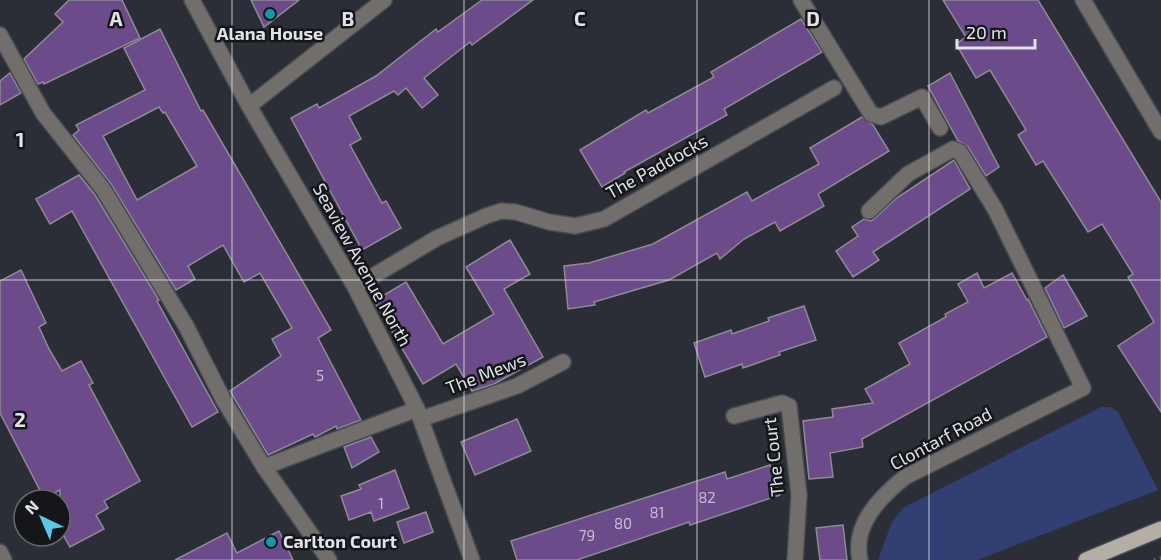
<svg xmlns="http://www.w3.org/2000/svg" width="1161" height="560" font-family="'Exo 2',sans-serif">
	<rect width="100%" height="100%" fill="#2b2e36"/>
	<polygon fill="#323f72" points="1101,407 1110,407 1118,412 1158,490 977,560 878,560 892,522 903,508"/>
	<g fill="#6b4b8a" stroke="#8f8b94" stroke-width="1.5" fill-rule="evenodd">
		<polygon points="69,0 122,0 140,38 44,84 43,82 38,84 24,59 63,22 55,14"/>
		<polygon points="251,0 299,0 264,27"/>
		<polygon points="482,0 533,0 472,45 470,42 424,78 438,95 422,108 406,88 398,95 394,91 349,116 361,139 350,145 382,203 386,201 401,228 362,250 291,118 317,104 319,108 376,76 436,29 438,32"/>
		<polygon points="943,0 1038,0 1161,202 1161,412 1118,346 1154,322 1128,277 1133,274 1102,224 1088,232 1043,161 1036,165 1018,135 1026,130 990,70 976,78 956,44 966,37"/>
		<polygon points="801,19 822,52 724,109 727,115 624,172 625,173 602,187 580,150 646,110 648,113 714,77 711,72"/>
		<path d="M 160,29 L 201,111 L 203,110 L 331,330 L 318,338 L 361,420 L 337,429 L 336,426 L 315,437 L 313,434 L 268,455 L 230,391 L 281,356 L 272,339 L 292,328 L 260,273 L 244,282 L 223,245 L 188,266 L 195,279 L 176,290 L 111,184 L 73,135 L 79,130 L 76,125 L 145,90 L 124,48 ZM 159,107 L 163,113 L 165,112 L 197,166 L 137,200 L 103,136 Z"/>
		<polygon points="10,73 21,93 0,105 0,81"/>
		<polygon points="950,73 999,167 986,176 968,147 958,141 928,86"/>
		<polygon points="862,117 873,125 889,151 818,194 824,206 780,231 775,222 744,239 720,259 717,253 669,280 594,302 595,305 568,309 564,266 589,263 653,244 747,192 752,201 819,164 810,148"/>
		<polygon points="954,160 970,189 873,252 879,260 853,277 836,251 858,236 852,227 864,219 871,221 875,218 898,197"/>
		<polygon points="79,175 95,195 159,300 157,301 218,412 192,427 72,211 50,224 36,199"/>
		<polygon points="510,240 530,274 504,289 543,357 494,384 472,391 456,364 423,384 374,301 406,282 443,344 494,314 466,267"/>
		<polygon points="21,270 46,323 39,327 49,349 62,371 81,361 93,383 89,385 140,481 104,501 108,508 96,515 104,529 70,547 60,529 60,490 44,498 0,413 0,281"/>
		<polygon points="977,273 984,288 1012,273 1027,300 1028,299 1047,337 862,439 863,447 830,453 833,477 809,479 803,421 833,417 832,409 873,403 865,389 910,364 899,343 946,317 945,314 968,302 958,284"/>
		<polygon points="1063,275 1087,316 1064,328 1045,288"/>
		<polygon points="804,306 816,340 779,352 780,355 743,368 742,364 705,377 694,343 731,330 732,334 769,321 768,318"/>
		<polygon points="517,419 531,451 475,475 461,442"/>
		<polygon points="371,437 379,452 352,468 344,447"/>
		<polygon points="770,465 780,495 690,525 689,522 577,560 517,560 511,541 725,472 727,479"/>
		<polygon points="395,470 409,508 374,521 371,512 349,520 341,496 361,489 359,485"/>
		<polygon points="426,512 433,532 404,543 397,522"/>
		<polygon points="843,525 847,560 820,560 816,528"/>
		<polygon points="279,531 293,560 175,560 227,533 237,553"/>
	</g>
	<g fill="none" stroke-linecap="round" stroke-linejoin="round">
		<g stroke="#484b53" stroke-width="18">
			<g id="minor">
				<polyline points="192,0 249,106 355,287 417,409 472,560"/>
				<polyline points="801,0 871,114 881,117 922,97 940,128"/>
				<polyline points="1083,0 1161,132"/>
				<polyline points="0,35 43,113 103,189 186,326 223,399 264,467 329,560"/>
				<polyline points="249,106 384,0"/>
				<polyline points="355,287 437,238 486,216 501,211 516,212 549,222 575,226 604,219 834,88"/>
				<polyline points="734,416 782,403 789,406 799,495 795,560"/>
				<polyline points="421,419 517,386 563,362"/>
				<polyline points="264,467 417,409"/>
				<polyline points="0,552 4,560"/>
				<path d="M 860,560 C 852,525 880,497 905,477 L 1083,388 L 995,209 L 960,152 L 953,149 L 908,174 L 869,211"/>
			</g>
		</g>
		<g stroke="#484b53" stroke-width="18">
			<polyline id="major" points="1086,560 1161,529"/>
		</g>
		<polyline stroke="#63666d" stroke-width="4" stroke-dasharray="1.5 4.5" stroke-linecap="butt" points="1154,560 1161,558"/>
		<use href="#minor" stroke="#726e6b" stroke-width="15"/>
		<use href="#major" stroke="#b5aea7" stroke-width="15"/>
	</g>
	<path fill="none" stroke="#e2e3e9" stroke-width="1.5" stroke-opacity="0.55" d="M 232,0 L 232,560M 464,0 L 464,560M 697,0 L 697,560M 929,0 L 929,560M 0,280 L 1161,280"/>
	<g fill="#0f9aa8" stroke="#15161a" stroke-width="2">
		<circle cx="270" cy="14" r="6"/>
		<circle cx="271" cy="542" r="6"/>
	</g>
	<g text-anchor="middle" stroke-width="5" stroke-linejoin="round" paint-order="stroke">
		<g font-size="15" fill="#c4bdd1">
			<text x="320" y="381">5</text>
			<text x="707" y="503">82</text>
			<text x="381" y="509">1</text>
			<text x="657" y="518">81</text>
			<text x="623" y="529">80</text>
			<text x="587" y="541">79</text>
		</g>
		<g font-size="18" font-weight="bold" fill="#e2e3e9" stroke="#15161a">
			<text x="270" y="40">Alana House</text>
			<text x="283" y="548" text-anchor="start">Carlton Court</text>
		</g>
		<g font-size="18" fill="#e2e3e9" stroke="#15161a">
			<text transform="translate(657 167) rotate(-29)" y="6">The Paddocks</text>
			<text transform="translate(362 265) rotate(61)" y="6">Seaview Avenue North</text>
			<text transform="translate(486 374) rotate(-21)" y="6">The Mews</text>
			<text transform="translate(941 439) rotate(-28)" y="6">Clontarf Road</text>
			<text transform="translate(774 457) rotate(-96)" y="6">The Court</text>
		</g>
	</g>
	<g font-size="20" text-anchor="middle" font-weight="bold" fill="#e2e3e9" stroke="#15161a" stroke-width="5" stroke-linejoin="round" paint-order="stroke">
		<text x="116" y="26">A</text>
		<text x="348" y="26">B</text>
		<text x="580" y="26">C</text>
		<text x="813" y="26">D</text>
		<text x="20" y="147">1</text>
		<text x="20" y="427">2</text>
	</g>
	<g transform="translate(42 518) rotate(316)"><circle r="28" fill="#15161a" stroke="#67686d" stroke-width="1.5"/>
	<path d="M0-4.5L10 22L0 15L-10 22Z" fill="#59c8e4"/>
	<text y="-9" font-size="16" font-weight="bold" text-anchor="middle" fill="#e2e3e9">N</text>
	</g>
	<path d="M957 39v9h78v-9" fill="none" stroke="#e2e3e9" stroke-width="3"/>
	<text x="966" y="39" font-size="18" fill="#e2e3e9" stroke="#15161a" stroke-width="4.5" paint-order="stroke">20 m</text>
</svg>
